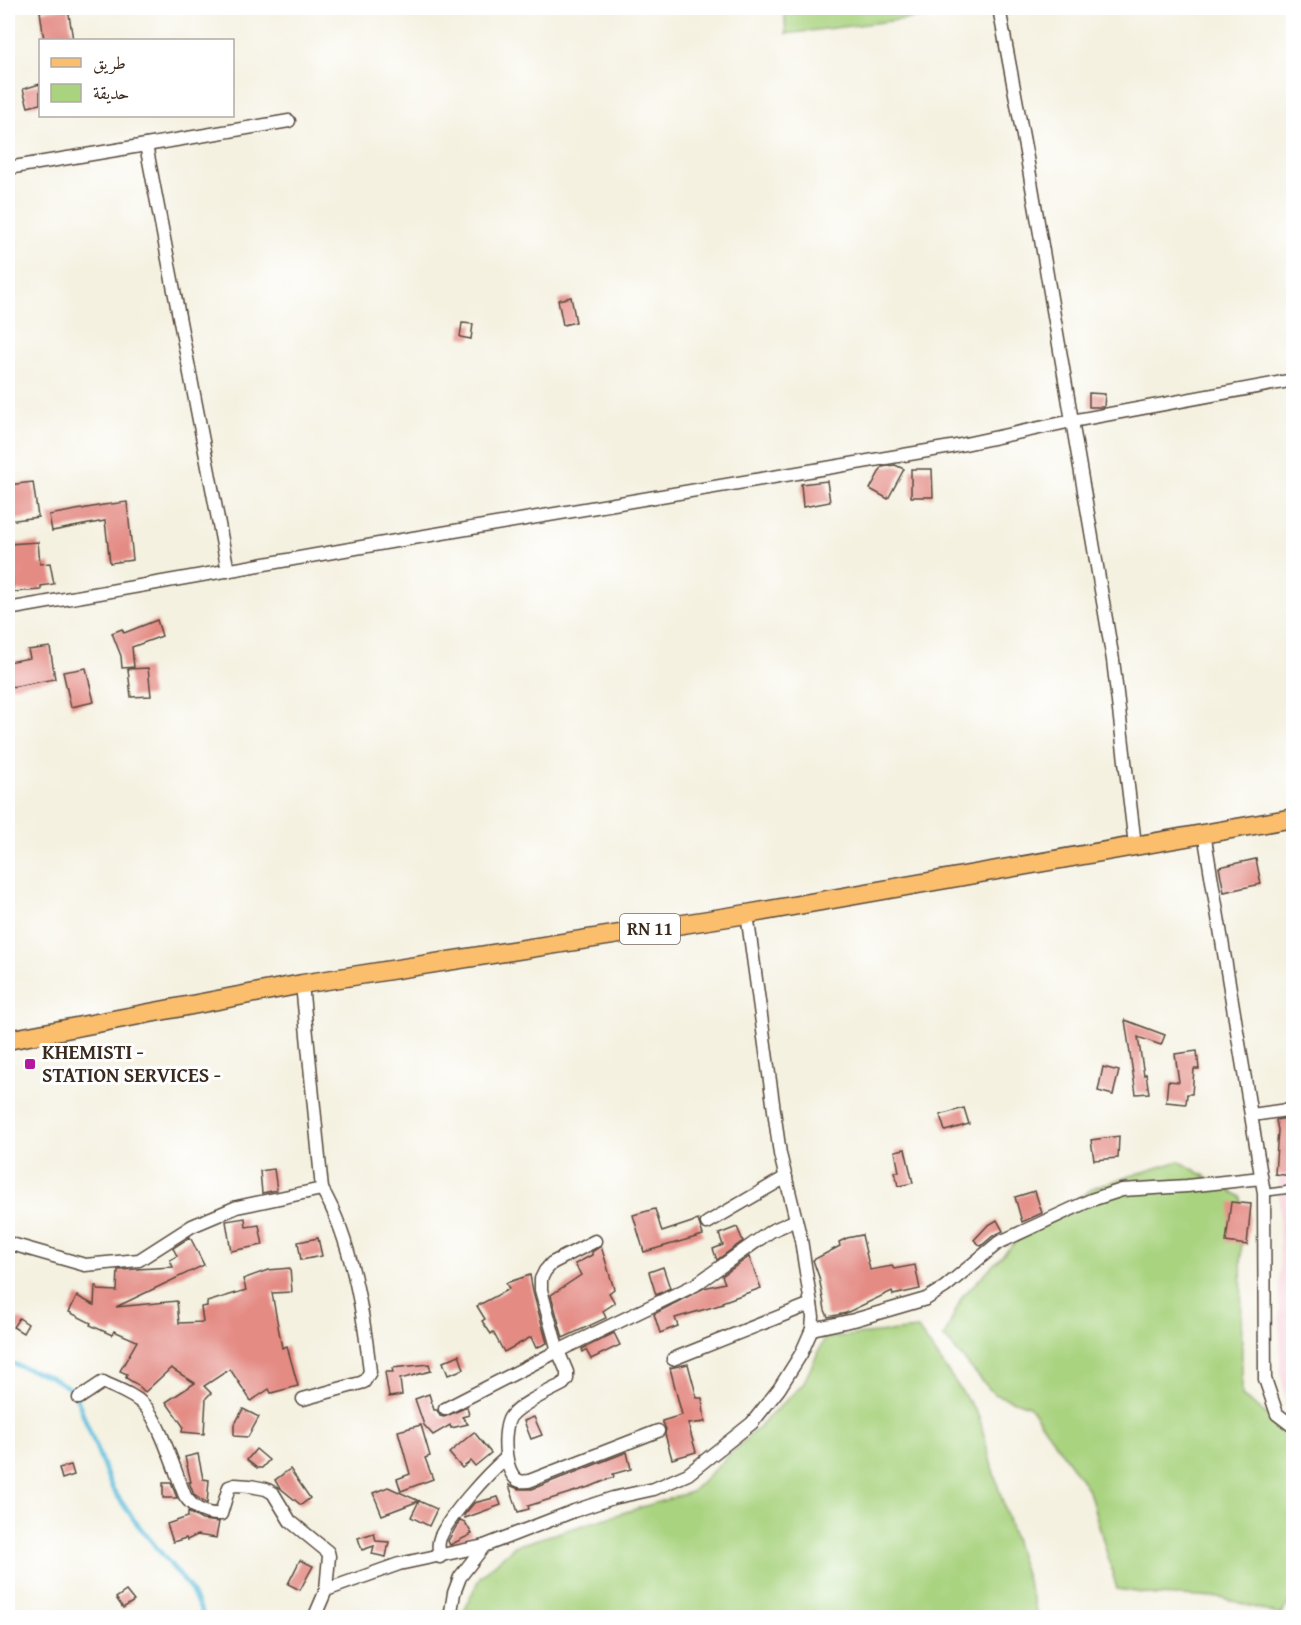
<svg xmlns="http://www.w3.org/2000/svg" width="1301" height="1625" font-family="'Gentium Book Plus',Amiri,serif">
	<rect width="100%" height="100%" fill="#fff"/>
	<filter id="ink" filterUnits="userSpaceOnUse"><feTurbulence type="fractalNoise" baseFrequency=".0167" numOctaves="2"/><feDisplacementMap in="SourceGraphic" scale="12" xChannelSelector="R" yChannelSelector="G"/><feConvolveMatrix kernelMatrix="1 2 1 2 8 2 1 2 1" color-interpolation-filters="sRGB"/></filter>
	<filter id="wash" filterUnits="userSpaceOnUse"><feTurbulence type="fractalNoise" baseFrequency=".008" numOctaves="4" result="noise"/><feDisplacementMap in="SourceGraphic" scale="24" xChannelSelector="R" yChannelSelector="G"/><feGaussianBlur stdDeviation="1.35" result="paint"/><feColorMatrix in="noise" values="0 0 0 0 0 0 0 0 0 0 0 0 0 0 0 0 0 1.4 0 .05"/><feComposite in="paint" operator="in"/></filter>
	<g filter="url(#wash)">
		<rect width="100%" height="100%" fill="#f4f1e0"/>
		<polygon fill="#f6cfd7" points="1293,1102 1293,1412 1287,1408 1280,1369 1279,1105"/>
		<g fill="#a9d37f" stroke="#727e4e" stroke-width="1.5">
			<polygon points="784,8 995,8 786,34"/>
			<polygon points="1179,1161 1241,1197 1242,1396 1293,1434 1293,1598 1280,1615 1223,1598 1155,1595 1117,1589 1089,1491 1029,1406 994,1394 944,1337 962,1297 1023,1234 1095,1187"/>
			<polygon points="918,1329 979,1416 992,1467 1038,1617 461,1617 480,1577 515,1546 691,1492 803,1384 825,1338"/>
		</g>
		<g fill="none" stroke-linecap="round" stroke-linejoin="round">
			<polyline stroke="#5ebedc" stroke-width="4.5" points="8,1362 51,1377 74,1391 112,1488 134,1520 189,1587 205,1618"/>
		</g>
		<g id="blocks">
			<g fill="#e48b84">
				<polygon points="68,8 73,40 44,40 40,11"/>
				<polygon points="40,84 40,104 28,107 23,89"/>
				<polygon points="571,297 576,322 563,325 558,300"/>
				<polygon points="462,323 473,324 471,339 460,337"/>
				<polygon points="1089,393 1105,394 1104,407 1089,407"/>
				<polygon points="895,465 904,469 888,499 870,489 882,467"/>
				<polygon points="911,469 932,469 933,497 911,497"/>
				<polygon points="827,481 830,502 803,507 801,484"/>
				<polygon points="33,482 38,517 8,521 8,485"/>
				<polygon points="127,502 133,560 110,563 105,521 52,531 49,515 103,505"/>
				<polygon points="38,542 40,564 50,563 54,584 41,586 41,590 13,592 12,564 8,565 8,544"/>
				<polygon points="157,620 162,636 132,647 134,667 122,668 121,656 112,633 122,629 124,633"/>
				<polygon points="50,647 55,679 11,687 8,662 30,658 28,650"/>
				<polygon points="86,668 94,702 71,707 63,672"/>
				<polygon points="148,668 151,696 131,697 128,669"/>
				<polygon points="1256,859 1261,884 1224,892 1219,867"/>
				<polygon points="1125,1020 1165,1035 1161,1045 1138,1037 1144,1075 1146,1074 1149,1093 1136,1094"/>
				<polygon points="1197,1051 1199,1069 1194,1069 1192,1094 1187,1094 1186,1104 1166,1102 1168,1081 1179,1082 1175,1054"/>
				<polygon points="1103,1067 1119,1071 1113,1095 1098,1091"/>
				<polygon points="964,1108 969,1124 945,1131 940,1115"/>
				<polygon points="1293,1117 1293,1176 1275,1174 1278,1130 1276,1120"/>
				<polygon points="1119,1136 1118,1158 1094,1160 1091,1140"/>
				<polygon points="905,1149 913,1183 898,1186 895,1172 899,1172 895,1151"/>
				<polygon points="274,1169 277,1190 262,1193 260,1171"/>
				<polygon points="1035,1191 1042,1213 1022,1222 1015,1197"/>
				<polygon points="1231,1202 1251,1204 1247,1245 1226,1242"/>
				<polygon points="655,1209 662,1232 698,1220 703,1235 644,1252 633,1215"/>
				<polygon points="245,1218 246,1227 259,1225 263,1245 231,1251 226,1221"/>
				<polygon points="997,1220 1003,1231 993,1236 981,1246 974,1240 987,1226"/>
				<polygon points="737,1227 743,1241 717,1260 713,1249 723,1245 719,1234"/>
				<polygon points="862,1235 870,1270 892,1266 894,1269 915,1265 920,1289 893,1295 892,1291 846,1313 828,1317 825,1310 819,1277 813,1260 840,1246 839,1242 847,1238"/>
				<polygon points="190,1237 204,1265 116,1307 177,1301 179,1323 203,1322 201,1307 207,1306 207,1302 246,1290 243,1279 268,1270 290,1268 292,1292 272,1293 282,1348 287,1346 298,1386 271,1393 269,1389 251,1401 230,1369 204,1386 211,1393 206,1398 204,1434 182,1432 183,1426 166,1402 195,1383 171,1368 145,1392 138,1385 126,1378 127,1374 120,1371 137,1341 114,1331 112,1335 90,1325 91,1323 69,1312 77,1296 94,1305 95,1286 97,1286 98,1290 117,1291 118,1270 173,1267 170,1260 177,1256 173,1248"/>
				<polygon points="318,1238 322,1256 301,1260 298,1242"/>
				<polygon points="601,1246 614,1289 609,1293 615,1303 603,1311 606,1318 563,1338 551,1295 581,1275 575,1264 592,1255 592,1252"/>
				<polygon points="749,1257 761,1288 722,1302 723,1304 675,1318 678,1326 660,1333 654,1314 704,1288 725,1283 722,1276"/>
				<polygon points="663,1267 670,1288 656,1295 649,1272"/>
				<polygon points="530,1275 533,1292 547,1343 536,1348 531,1337 504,1352 493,1332 491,1334 482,1321 485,1319 477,1306 509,1289 506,1283"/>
				<polygon points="19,1318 28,1324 23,1333 13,1327"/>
				<polygon points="614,1333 620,1345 591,1359 586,1350 583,1352 582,1349"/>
				<polygon points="459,1355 464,1369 448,1375 443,1362"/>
				<polygon points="429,1364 431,1371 400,1379 402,1395 389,1397 385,1372 393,1372 392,1368"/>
				<polygon points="688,1364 697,1398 702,1398 705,1422 688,1424 696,1452 672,1459 665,1434 666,1429 662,1421 682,1415 670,1368"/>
				<polygon points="429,1394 434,1410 437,1410 440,1416 444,1417 467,1407 469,1415 462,1417 468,1424 451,1428 450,1425 433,1435 424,1425 415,1399"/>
				<polygon points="243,1409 259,1417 248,1437 234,1436 234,1426"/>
				<polygon points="534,1417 542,1435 531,1439 524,1421"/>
				<polygon points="421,1425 430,1456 425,1458 433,1479 401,1491 397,1479 410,1474 398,1431"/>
				<polygon points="474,1432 491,1453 475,1466 471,1461 462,1468 449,1453"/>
				<polygon points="256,1449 269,1460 262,1468 257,1468 247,1460"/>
				<polygon points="627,1452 631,1469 613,1474 614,1477 592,1486 528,1506 529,1509 518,1512 509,1485 519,1489 532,1489"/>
				<polygon points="198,1454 203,1479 209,1480 207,1504 194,1495 189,1482 191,1482 185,1457"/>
				<polygon points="71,1465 74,1475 62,1479 59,1468"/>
				<polygon points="290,1469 310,1498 301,1505 279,1487 275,1480"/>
				<polygon points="163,1483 171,1483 177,1498 163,1498"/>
				<polygon points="388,1487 437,1509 429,1526 411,1517 419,1501 382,1515 373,1493"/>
				<polygon points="498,1497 501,1505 465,1518 464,1515 474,1503"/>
				<polygon points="188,1512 202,1520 219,1522 216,1538 197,1535 187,1540 186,1538 173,1542 167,1524 188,1517"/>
				<polygon points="460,1520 465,1522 472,1534 450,1545 448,1541"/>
				<polygon points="374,1533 376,1541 389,1542 386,1557 372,1554 374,1546 362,1550 358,1538"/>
				<polygon points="300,1560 313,1566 300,1590 288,1584"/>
				<polygon points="126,1591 134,1601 123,1608 116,1598"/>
			</g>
		</g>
	</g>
	<g filter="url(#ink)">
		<use href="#blocks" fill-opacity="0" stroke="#57483b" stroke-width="1.5"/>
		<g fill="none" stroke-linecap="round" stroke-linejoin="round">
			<g stroke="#57483b" stroke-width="9">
				<polyline id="service" points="1264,1193 1294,1189"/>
			</g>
			<g stroke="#57483b" stroke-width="15">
				<g id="minor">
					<polyline points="999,8 1027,158 1113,660 1135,845"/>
					<polyline points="146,145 289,121"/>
					<polyline points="8,168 146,145 228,571"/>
					<polyline points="8,609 413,538 951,447 1072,421 1294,380"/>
					<polyline points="1204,833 1264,1193 1265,1379 1277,1414 1294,1427"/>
					<polyline points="1252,1115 1294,1109"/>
					<polyline points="707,1223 786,1177"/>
					<path d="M 595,1241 L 552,1263 L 545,1271 L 541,1279 L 541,1290 L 558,1351 L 567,1372 L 567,1379 L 563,1384 C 548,1392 522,1403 511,1416 C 502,1427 503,1476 520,1481 C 521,1482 527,1481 529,1481 L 658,1431"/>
					<polyline points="8,1243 85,1265 139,1260 192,1226 237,1207 322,1189 302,984"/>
					<polyline points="812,1329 854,1320 926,1299 945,1287 998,1243 1091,1200 1122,1190 1187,1186 1261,1178"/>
					<polyline points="673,1359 811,1304"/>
					<path d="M 79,1398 L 103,1382 C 117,1389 133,1394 144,1405 C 159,1420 176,1474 185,1496 C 193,1508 206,1515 221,1514 L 229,1487 L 235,1485 L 250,1486 L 266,1489 L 273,1493 L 290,1521 L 328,1552 L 329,1556 L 326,1590"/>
					<path d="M 303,1399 L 364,1382 L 370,1372 C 364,1316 351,1238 322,1189"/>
					<polyline points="445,1409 558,1351 695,1285 771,1231 796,1220"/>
					<path d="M 440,1557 C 439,1550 437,1545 440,1538 C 449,1516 487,1474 506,1458"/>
					<polyline points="314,1618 326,1590 399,1564 484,1546"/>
					<polyline points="450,1618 454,1593 460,1577 484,1546 574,1511 613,1498 654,1489 688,1474 752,1423 779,1389 801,1354 812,1329 813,1317 801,1240 780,1154 747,914"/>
				</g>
			</g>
			<g stroke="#57483b" stroke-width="21">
				<polyline id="primary" points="8,1040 302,984 747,914 1294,818"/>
			</g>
			<use href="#service" stroke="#fff" stroke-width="6"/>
			<use href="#minor" stroke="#fff" stroke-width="12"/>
			<use href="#primary" stroke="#fabe6d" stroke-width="18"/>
		</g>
	</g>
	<rect fill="#b5179e" stroke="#fff" stroke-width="2" x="24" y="1058" width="12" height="12" rx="3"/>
	<g text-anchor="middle" stroke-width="6" stroke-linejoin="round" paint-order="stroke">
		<rect fill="#fff" stroke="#766a62" stroke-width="1.5" x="620" y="914" width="60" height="30" rx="4.5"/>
		<g font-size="18" font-weight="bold" fill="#3b2a1e">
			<text x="650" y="935">RN 11</text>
		</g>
		<g font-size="20" font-weight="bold" fill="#3b2a1e" stroke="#fff" text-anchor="start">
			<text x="42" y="1059">KHEMISTI -<tspan x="42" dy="23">STATION SERVICES -</tspan></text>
		</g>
	</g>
	<rect width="1301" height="1625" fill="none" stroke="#fff" stroke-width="30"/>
	<rect x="39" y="39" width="195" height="78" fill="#ffffff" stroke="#b1aaa5" stroke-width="1.5"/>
	<rect x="51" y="58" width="30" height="9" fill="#fabe6d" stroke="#b1aaa5" stroke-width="1.5"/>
	<text x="93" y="69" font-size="18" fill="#3b2a1e">طريق</text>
	<rect x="51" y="84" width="30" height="18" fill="#a9d37f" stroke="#b1aaa5" stroke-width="1.5"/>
	<text x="93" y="99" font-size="18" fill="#3b2a1e">حديقة</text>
</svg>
